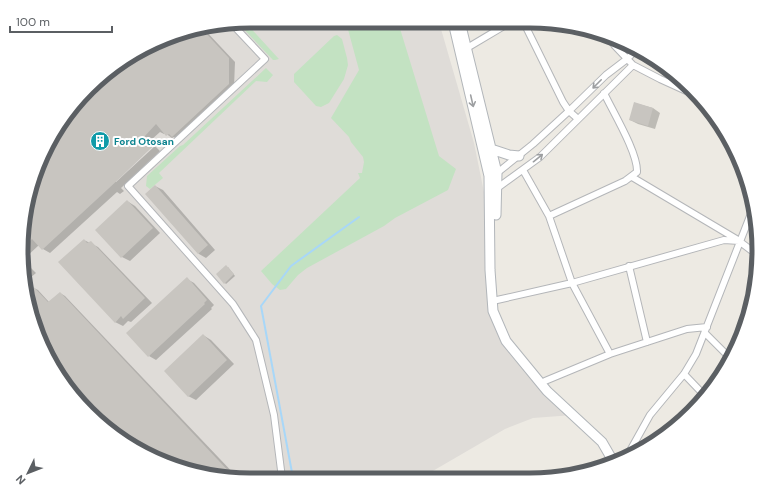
<svg xmlns="http://www.w3.org/2000/svg" width="780" height="501" font-family="'DM Sans',sans-serif">
<rect width="100%" height="100%" fill="#edeae3"/>
<!-- industrial -->
<path fill="#dfdcd8" d="M251,21l188,1 35,121 12,59 7,109 13,30 67,74 -40,3 -28,11 -86,50 -198,-1 -59,-16 -63,-39 -47,-58 -23,-55 -8,-74 12,-59 35,-66 55,-51 54,-27z"/>
<!-- green -->
<path fill="#c3e2c2" d="M245,22l33,36 1,1 -4,1h-2l-35,-37z
M346,22h52l41,134 17,13 -8,21 -53,28 -11,8 -77,42 -9,7 -12,14 -6,1 -8,-6 -11,-13 99,-93 -2,-5h4l2,-11 -1,-5 -12,-15 -2,-5 -18,-19 28,-48z
M337,35l5,4 5,19 1,7 -4,14 -15,24 -8,4 -5,-1 -22,-24v-8l40,-38z
M266,68l7,7 -6,7 -11,-1 -97,92 4,5 -13,11 -4,-3 1,-10 33,-30 3,-1z"/>
<!-- shadow -->
<path fill="#0003" d="M204,29l31,33 -1,25 -56,52 -4,-2 -2,1 -7,-5 -1,1 -4,-2 -10,9 4,4 -39,36 1,1 39,-36 5,5 -39,37 3,3 -4,3 -3,-2 -67,61 -7,-4 -4,-4 -15,14 -3,-23 12,-59 35,-66 55,-51 54,-27z
M635,103l18,5 7,5 -5,16 -17,-5 -8,-4z
M155,186l8,4 52,60 -9,8 -7,-4 -53,-60z
M127,201l8,5 25,27 -30,28 -8,-4z
M84,240l14,7 54,56 -21,19 -3,-1 -5,5 -8,-4z
M24,261l12,12 -6,5 -5,-3z
M228,267l7,9 -9,8 -1,-1z
M187,279l7,4 20,22 -3,3 1,1 -56,51 -7,-4z
M26,280l6,7 6,3 11,12 11,-9 5,3 173,182h-17l-59,-16 -63,-39 -47,-58 -23,-55z
M203,335l8,5 23,24 -38,36 -8,-4z"/>
<g fill="none" stroke-linecap="round" stroke-linejoin="round">
<!-- stream -->
<path stroke="#a8d7f8" stroke-width="2" d="M293,478l-32,-172 30,-40 68,-49"/>
</g>
<!-- building -->
<path fill="#c8c5c0" d="M202,29l27,29v26l-57,53 -3,-3 -3,2 -10,-12 -12,13 9,9 -32,31 -79,73 -10,-11 -9,9 -2,-12 12,-59 35,-66 55,-51 54,-27z
M634,102l19,6 -5,18 -19,-6z
M155,185l53,60 -10,9 -53,-60z
M127,200l26,28 -32,30 -26,-28z
M84,239l3,4 4,-2 54,57 -22,21 -2,-3 -6,7 -57,-61z
M226,265l8,9 -10,10 -8,-10z
M187,277l20,23 -3,3 1,1 -57,53 -22,-24z
M26,279l22,23 12,-10 175,186h-14l-59,-16 -63,-39 -47,-58 -23,-55z
M203,334l24,26 -39,37 -24,-26z"/>
<g fill="none" stroke-linecap="round" stroke-linejoin="round">
<!-- street casing -->
<g stroke="#b4b6b9" stroke-width="8">
<path id="street" d="M524,23l39,79 6,9 9,8
M232,24l33,35 -137,127 105,118 23,36 18,75 8,63
M609,38l6,8 18,19 27,14 33,15
M467,48l42,-25
M523,170l26,46 23,67 38,71
M497,173l36,-29 36,-33 37,-36 21,-16 10,-10
M632,177l106,63
M496,189l44,-32 93,-92
M549,216l76,-35 12,-9c1,-19 -24,-60 -33,-79
M629,266l18,76
M497,300l75,-17 152,-43 15,1 17,13
M705,333l23,23
M684,374l21,22
M545,381l65,-27 77,-25 20,-2
M626,458l24,-43 34,-41 12,-20 56,-143"/>
</g>
<!-- secondary casing -->
<g stroke="#b2b6ba" stroke-width="11">
<path id="secondary" d="M453,22l36,154 1,94 3,41 13,30 41,50 55,51 11,19
M460,22l37,151 -1,42
M491,149l18,6 10,1"/>
</g>
<!-- street -->
<use href="#street" stroke="#fff" stroke-width="6"/>
<!-- secondary -->
<use href="#secondary" stroke="#fff" stroke-width="9"/>
</g>
<!-- one-way arrows -->
<defs><path id="oneway-shaft" d="M-6 0H5M1.5-3L5.5 0L1.5 3" fill="none" stroke-width="1.6" stroke-linecap="round" stroke-linejoin="round"/></defs>
<g stroke="#9d9fa1">
<use href="#oneway-shaft" transform="translate(597 84) rotate(135)"/>
<use href="#oneway-shaft" transform="translate(472 101) rotate(77)"/>
<use href="#oneway-shaft" transform="translate(538 158) rotate(-39)"/>
</g>
<!-- icons -->
<defs>
<g id="building-disc" transform="scale(1)"><circle r="9.5" fill="#0f9aa8" stroke="#fff"/><path d="M-4-6H4V6H1V3H-1V6H-4ZM-2.5-4.3h1.7v1.8h-1.7ZM.8-4.3h1.7v1.8H.8ZM-2.5-1h1.7V.8h-1.7ZM.8-1h1.7V.8H.8Z" fill="#fff"/></g>
</defs>
<g fill-rule="evenodd">
<use href="#building-disc" x="100" y="141"/>
</g>
<g text-anchor="middle" stroke-width="4" stroke-linejoin="round" paint-order="stroke">
<!-- culture labels -->
<g font-size="10" font-weight="bold" fill="#0d838f" stroke="#fff" text-anchor="start">
<text x="114" y="145">Ford Otosan</text>
</g>
</g>
<!-- crop -->
<path d="M0 0H780V501H0ZM250 28H530A222 222 0 0 1 752 250V251A222 222 0 0 1 530 473H250A222 222 0 0 1 28 251V250A222 222 0 0 1 250 28Z" fill="#fff" fill-rule="evenodd"/>
<path fill="none" stroke="#5b5f63" stroke-width="5" d="M250 28H530A222 222 0 0 1 752 250V251A222 222 0 0 1 530 473H250A222 222 0 0 1 28 251V250A222 222 0 0 1 250 28Z"/>
<!-- north arrow -->
<g transform="translate(28 473) rotate(227)" stroke="#ffffff" stroke-width="3" paint-order="stroke">
<path d="M0-3L7 15L0 10L-7 15Z" fill="#5b5f63"/>
<text y="-6" font-size="11" font-weight="bold" text-anchor="middle" fill="#5b5f63">N</text>
</g>
<!-- scale -->
<path d="M10 26v6h102v-6" fill="none" stroke="#5b5f63" stroke-width="2"/>
<text x="16" y="26" font-size="12" fill="#5b5f63" stroke="#ffffff" stroke-width="3" paint-order="stroke">100 m</text>
</svg>
